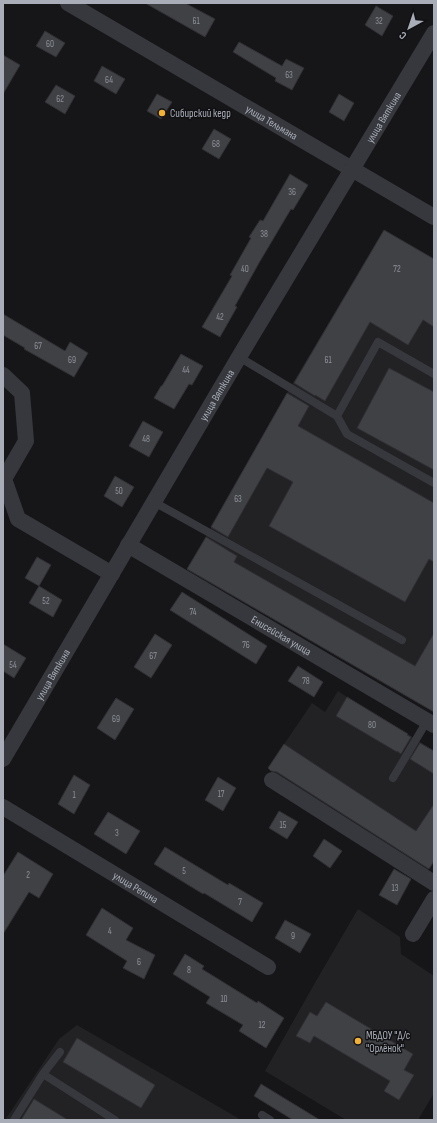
<svg xmlns="http://www.w3.org/2000/svg" width="437" height="1123" font-family="'Sofia Sans Condensed',sans-serif">
<rect width="100%" height="100%" fill="#161618"/>
<!-- built -->
<path fill="#222225" d="M354,280l80,47v384l-247,-141 100,-177z
M338,691l9,6 61,37 26,17v110l-7,11 -159,-104 44,-65 13,9z
M358,909l42,28 1,17 33,22v117l-16,27h-72l-81,-49 51,-90z
M77,1025l161,93 1,2h-234l54,-81z"/>
<!-- building -->
<path fill="#404145" stroke="#303034" d="M145,3h40l30,16 -10,18z
M376,6l17,10 -11,20 -17,-11z
M45,31l20,12 -9,14 -20,-11z
M239,42l43,24 4,-7 18,9 -12,22 -17,-9 1,-3 -43,-26z
M3,55l17,10 -17,29z
M102,66l23,13 -9,15 -22,-13z
M56,85l19,11 -10,18 -20,-12z
M157,94l15,8 -11,17 -14,-8z
M339,94l15,9 -10,18 -15,-9z
M214,129l17,10 -12,20 -17,-10z
M290,174l18,11 -15,25 -2,-1 -32,54 -24,43 2,1 -17,30 -18,-10 30,-51 -2,-1 21,-37 -2,-1 11,-17 3,1z
M384,230l50,29v68l-11,-7 -15,25 -38,-23 -45,79 -10,-6v1l-21,-13z
M3,314l62,37 5,-9 18,11 -14,24 -50,-28 1,-1 -22,-13z
M181,354l22,12 -11,19 -3,-1 -15,25 -20,-11 7,-12h1z
M389,368l45,24v78l-77,-42z
M287,393l22,13 -11,20 136,77v59l-5,-3 -24,43 -136,-76 24,-44 -26,-14 -39,69 -17,-10z
M143,421l20,11 -14,25 -20,-11z
M115,476l19,11 -12,20 -18,-11z
M206,537l31,19 -3,6 181,104 19,-33v79l-247,-143z
M37,557l14,8 -12,21 -14,-8z
M39,586l23,14 -9,17 -24,-14z
M182,592l85,54 -11,18 -86,-54z
M155,634l17,11 -21,33 -17,-11z
M3,644l23,14 -12,20 -11,-7z
M298,666l25,16 -9,15 -26,-16z
M347,697l61,37 -1,1 4,2 -10,17 -4,-3v1l-61,-36z
M116,698l18,11 -19,31 -18,-12z
M420,743l14,8v23l-24,-15z
M284,744l132,87 18,-27v57l-5,8 -152,-97 -6,-1 -3,-3z
M74,775l16,10 -16,29 -16,-10z
M218,777l18,11 -13,23 -18,-11z
M279,811l19,11 -11,17 -18,-11z
M108,812l32,19 -14,23 -32,-20z
M324,839l18,12 -12,17 -17,-12z
M165,847l63,38 1,-2 34,20 -11,19 -48,-29 -1,1 -49,-30z
M18,852l35,22 -14,24 -10,-6 -26,42v-58z
M394,869l17,10 -14,26 -18,-10z
M102,908l31,20 -7,12 29,15 -11,24 -21,-11 4,-7 -41,-26z
M285,920l26,14 -11,19 -25,-15z
M185,954l19,12 -2,3 55,34 1,-2 26,17 -18,30 -27,-17 4,-6 -37,-22 4,-6 -37,-23z
M326,1002l87,52 -9,16 10,5 -15,25 -15,-9 6,-10 -76,-45 -4,7 -14,-7 14,-24 7,4z
M77,1038l78,47 -14,23 -78,-46z
M261,1084l59,36h-27l-39,-24z
M34,1099l34,21h-47z"/>
<g fill="none" stroke-linecap="round" stroke-linejoin="round">
<!-- lane -->
<path stroke="#37383d" stroke-width="8" d="M239,357l98,59 10,18 87,49
M337,416l41,-74 56,32
M154,502l248,138
M393,778l34,-57
M43,1074l72,46
M262,1115l8,5
M14,1120l29,-46 17,-22"/>
<!-- street -->
<g stroke="#37383d" stroke-width="16">
<path id="s1" d="M68,3l366,214"/>
<path d="M3,375l19,18 4,48 -22,38 14,40 94,55"/>
<path id="s2" d="M128,545l306,180"/>
<path id="s3" d="M3,759l236,-402 195,-324"/>
<path d="M272,780l162,103"/>
<path id="s4" d="M3,807l265,160"/>
<path d="M413,934l21,-35"/>
</g>
</g>
<!-- markers -->
<g fill="#f2b134" stroke="#111113" stroke-width="1.5">
<circle cx="162" cy="113" r="4"/>
<circle cx="358" cy="1041" r="4"/>
</g>
<g text-anchor="middle" stroke-width="3" stroke-linejoin="round" paint-order="stroke">
<!-- number labels -->
<g font-size="9" fill="#8e929b">
<text x="196" y="24">61</text>
<text x="379" y="24">32</text>
<text x="50" y="47">60</text>
<text x="289" y="78">63</text>
<text x="109" y="83">64</text>
<text x="60" y="102">62</text>
<text x="216" y="147">68</text>
<text x="292" y="195">36</text>
<text x="264" y="237">38</text>
<text x="245" y="272">40</text>
<text x="397" y="272">72</text>
<text x="220" y="320">42</text>
<text x="38" y="349">67</text>
<text x="72" y="363">69</text>
<text x="328" y="363">61</text>
<text x="186" y="373">44</text>
<text x="146" y="442">48</text>
<text x="119" y="494">50</text>
<text x="238" y="502">63</text>
<text x="46" y="604">52</text>
<text x="193" y="615">74</text>
<text x="246" y="648">76</text>
<text x="153" y="659">67</text>
<text x="13" y="668">54</text>
<text x="306" y="684">78</text>
<text x="116" y="722">69</text>
<text x="372" y="728">80</text>
<text x="221" y="797">17</text>
<text x="74" y="798">1</text>
<text x="283" y="828">15</text>
<text x="117" y="836">3</text>
<text x="184" y="874">5</text>
<text x="28" y="878">2</text>
<text x="395" y="891">13</text>
<text x="240" y="905">7</text>
<text x="110" y="934">4</text>
<text x="293" y="939">9</text>
<text x="139" y="965">6</text>
<text x="189" y="973">8</text>
<text x="224" y="1002">10</text>
<text x="262" y="1028">12</text>
</g>
<!-- poi labels -->
<g font-size="11" fill="#a8adb8" stroke="#111113" text-anchor="start">
<text x="170" y="117">Сибирский кедр</text>
<text x="366" y="1039">МБДОУ "Д/с<tspan x="366" dy="13">"Орлёнок"</tspan></text>
</g>
<!-- street labels -->
<g font-size="11" fill="#a8adb8" stroke="#111113">
<text dy="4" stroke="none"><textPath href="#s3" startOffset="746">улица Вяткина</textPath></text>
<text dy="4" stroke="none"><textPath href="#s1" startOffset="236">улица Тельмана</textPath></text>
<text dy="4" stroke="none"><textPath href="#s3" startOffset="422">улица Вяткина</textPath></text>
<text dy="4" stroke="none"><textPath href="#s2" startOffset="178">Енисейская улица</textPath></text>
<text dy="4" stroke="none"><textPath href="#s3" startOffset="98">улица Вяткина</textPath></text>
<text dy="4" stroke="none"><textPath href="#s4" startOffset="155">улица Репина</textPath></text>
</g>
</g>
<!-- border -->
<rect width="437" height="1123" fill="none" stroke="#a8adb8" stroke-width="8"/>
<!-- north arrow -->
<g transform="translate(409 28) rotate(220)" stroke="#111113" stroke-width="3" paint-order="stroke">
<path d="M0-3L7 15L0 10L-7 15Z" fill="#a8adb8"/>
<text y="-6" font-size="11" font-weight="bold" text-anchor="middle" fill="#a8adb8">С</text>
</g>
</svg>
